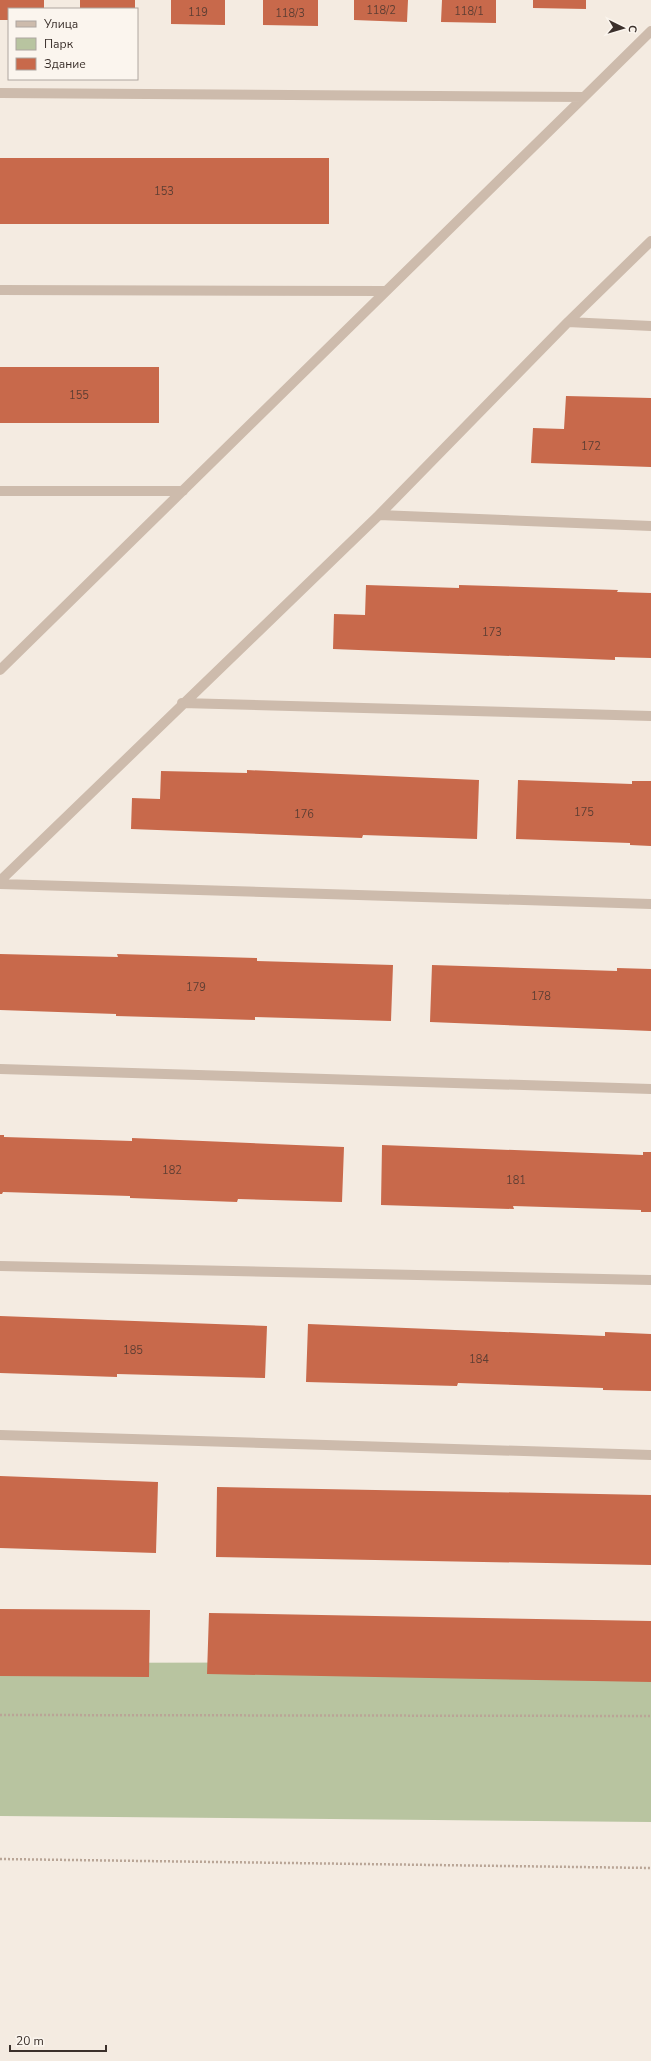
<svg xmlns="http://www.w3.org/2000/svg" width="651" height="2061" font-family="'Nunito Sans',sans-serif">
<rect width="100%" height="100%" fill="#f4ebe1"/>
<!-- green -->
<path fill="#b8c4a0" d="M651,1662v160l-651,-6v-153z"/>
<!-- building -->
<path fill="#c8694b" d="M0,0h44v9h-35v11h-9z
M80,0h55v9h-55z
M171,0h54v25l-54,-1z
M263,0h55v26l-55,-1z
M354,0h54l-1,22 -53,-2z
M442,0h54v23l-55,-1z
M533,0h53v9l-53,-1z
M0,158h329v66h-329z
M0,367h159v56h-159z
M566,396l85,2v69l-120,-4 2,-35 31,1z
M366,585l93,3v-3l159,5 -1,2 34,1v65l-36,-1v3l-282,-11 1,-35 31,1z
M247,770l232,10 -2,59 -114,-4 -1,3 -231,-9 1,-31 28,1 1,-28 86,2z
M518,780l114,4v-3h19v65l-21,-1v-2l-114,-4z
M0,954l118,3 -1,-3 140,4v3l136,4 -2,56 -136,-4v3l-139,-4v-2l-116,-4z
M432,965l185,6v-3l34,1v62l-221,-9z
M0,1135h4v2l128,4v-3l212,9 -2,55 -104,-3 -1,3 -107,-4v-2l-127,-4 -1,2h-2z
M382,1145l261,10v-3h8v60h-10v-2l-128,-4 1,3 -133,-4z
M0,1316l267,10 -2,52 -148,-4v3l-117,-4z
M308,1324l297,12v-4l46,2v57l-48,-1v-2l-145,-5 -1,3 -151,-4z
M0,1476l158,6 -2,71 -156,-5z
M217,1487l434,8v70l-435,-8z
M0,1609l150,1 -1,67 -149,-1z
M209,1613l442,8v61l-444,-8z"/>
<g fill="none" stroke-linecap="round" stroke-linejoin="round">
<!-- path -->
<path stroke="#b9a596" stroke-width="2.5" stroke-dasharray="2 2" stroke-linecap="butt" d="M0,1715l651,1
M0,1859l651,9"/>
<!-- minor -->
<path stroke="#cdbbac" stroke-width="10" d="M0,93l584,4 67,-66
M0,290l386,1
M568,322l83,4
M0,491h183
M379,515l272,11
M0,670l584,-573
M182,703l469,13
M0,881l379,-366 189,-193 83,-81
M0,884l651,20
M0,1069l651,20
M0,1266l651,14
M0,1435l651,20"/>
</g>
<g text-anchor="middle" stroke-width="3.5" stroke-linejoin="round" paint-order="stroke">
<!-- number labels -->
<g font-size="11" fill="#5e3e33">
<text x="381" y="14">118/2</text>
<text x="469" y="15">118/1</text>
<text x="198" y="16">119</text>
<text x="290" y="17">118/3</text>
<text x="164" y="195">153</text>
<text x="79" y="399">155</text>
<text x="591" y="450">172</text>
<text x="492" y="636">173</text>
<text x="584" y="816">175</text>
<text x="304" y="818">176</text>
<text x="196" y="991">179</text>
<text x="541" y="1000">178</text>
<text x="172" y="1174">182</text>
<text x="516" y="1184">181</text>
<text x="133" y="1354">185</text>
<text x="479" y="1363">184</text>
</g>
</g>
<!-- legend -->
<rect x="8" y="8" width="130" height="72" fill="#fbf5ee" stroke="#aea6a0"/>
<rect x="16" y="21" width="20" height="6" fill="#cdbbac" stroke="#aea6a0"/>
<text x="44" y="28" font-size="12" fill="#3b302b">Улица</text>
<rect x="16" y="38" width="20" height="12" fill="#b8c4a0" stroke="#aea6a0"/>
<text x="44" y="48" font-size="12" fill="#3b302b">Парк</text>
<rect x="16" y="58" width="20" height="12" fill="#c8694b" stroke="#aea6a0"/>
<text x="44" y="68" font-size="12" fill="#3b302b">Здание</text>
<!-- north arrow -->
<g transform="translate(623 28) rotate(95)" stroke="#fbf5ee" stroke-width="3" paint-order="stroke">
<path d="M0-3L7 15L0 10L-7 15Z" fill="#3b302b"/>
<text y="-6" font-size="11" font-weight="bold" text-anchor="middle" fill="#3b302b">С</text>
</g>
<!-- scale -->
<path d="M10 2045v6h96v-6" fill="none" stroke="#3b302b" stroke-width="2"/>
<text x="16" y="2045" font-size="12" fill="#3b302b" stroke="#fbf5ee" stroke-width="3" paint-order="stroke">20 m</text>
</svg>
